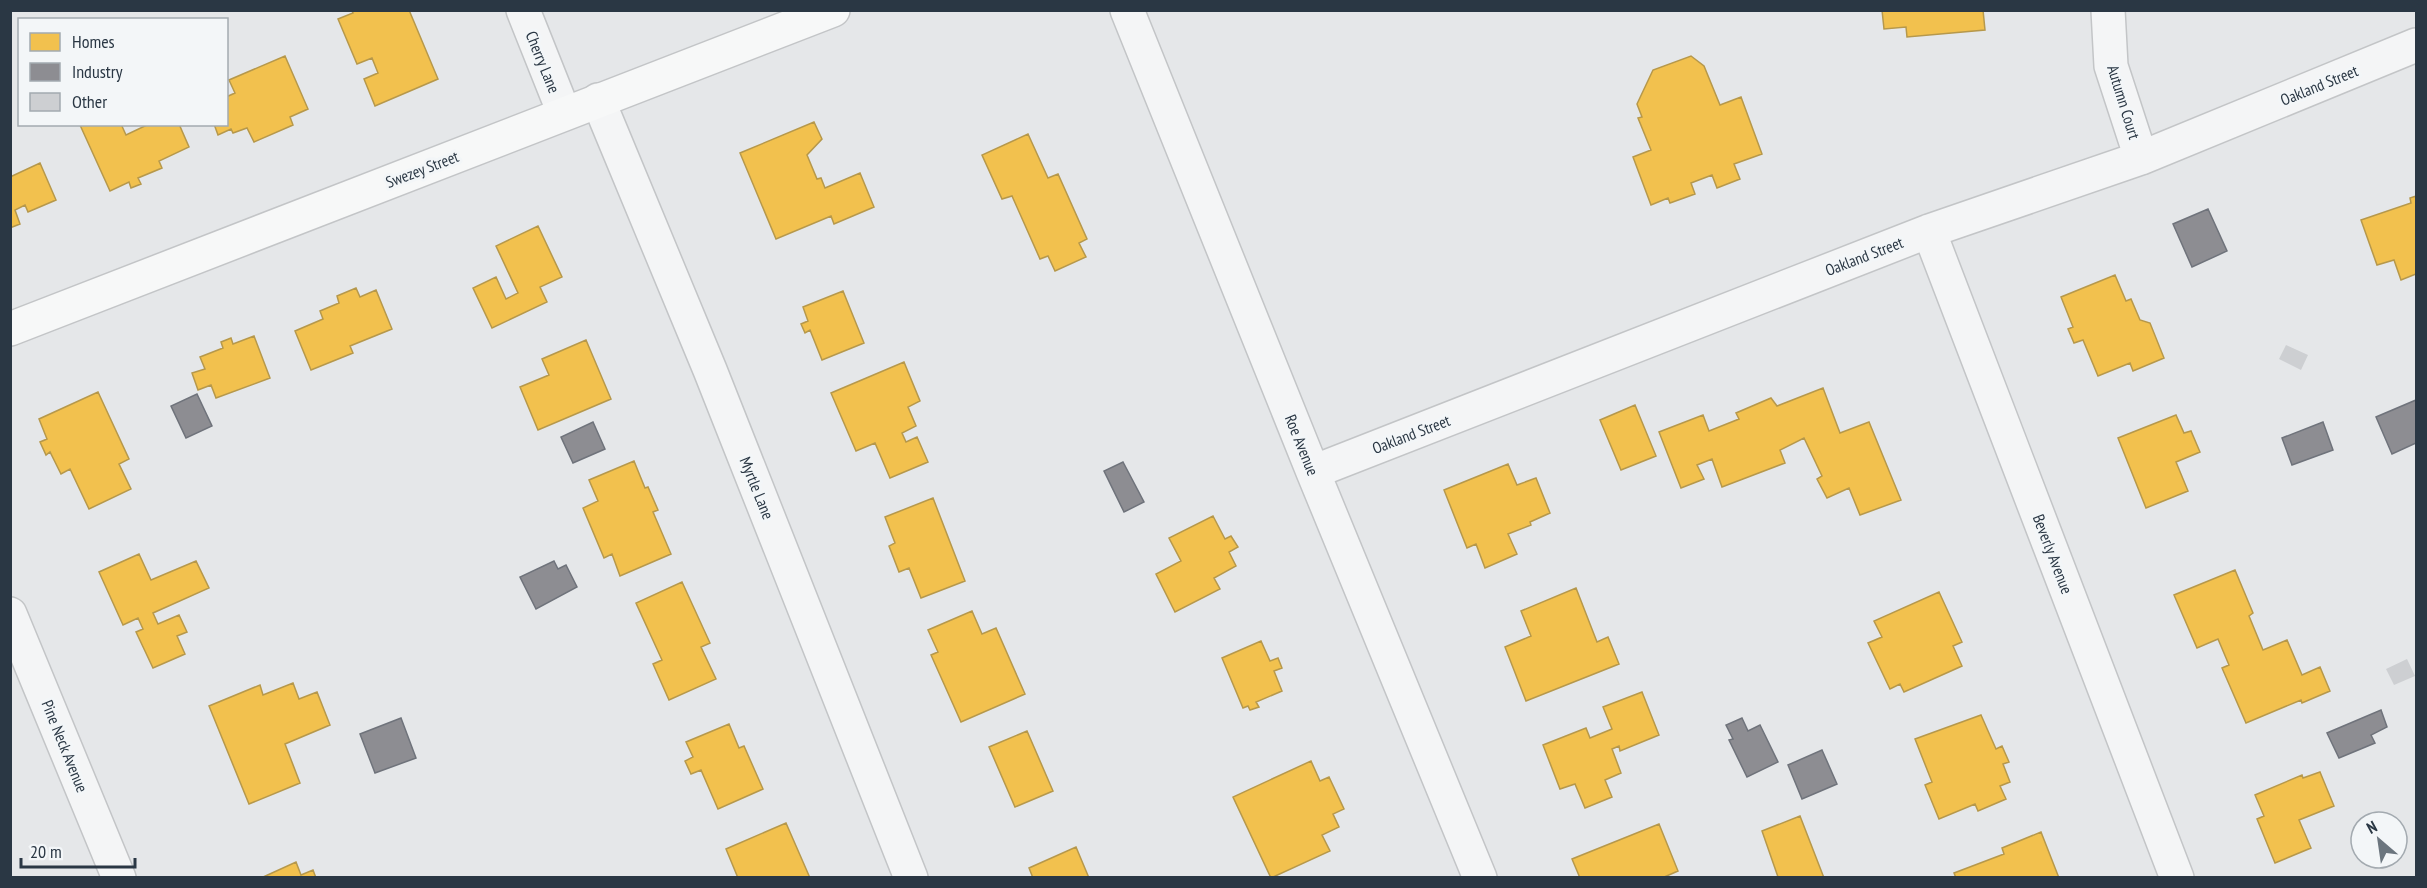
<svg xmlns="http://www.w3.org/2000/svg" width="2427" height="888" font-family="'PT Sans Narrow',sans-serif">
<rect width="100%" height="100%" fill="#e5e7e9"/>
<!-- homes -->
<path fill="#f2c14e" stroke="#b6984b" stroke-width="1.5" d="M351,10h58l29,69 -63,27 -11,-27 14,-6 -6,-15 -15,6 -19,-45 15,-6z
M1882,10h101l2,20 -78,7 -1,-10 -22,2z
M285,56l23,53 -18,8 3,8 -39,17 -7,-14 -14,5 -2,-4 -13,6 -4,-11h12v-27l9,-4 -6,-13z
M1691,56l13,10 16,39 21,-8 21,57 -28,10 6,15 -23,9 -5,-13 -21,8 4,11 -25,9 -2,-5 -17,7 -18,-48 18,-7 -13,-32 4,-1 -5,-13 16,-34z
M814,122l8,17 -15,16 10,24 4,-1 4,10 35,-15 14,34 -40,17 -3,-8 -55,23 -36,-86z
M121,124l5,11 23,-11h30l10,23 -30,14 3,7 -24,10 3,6 -10,4 -2,-6 -19,9 -30,-66z
M1028,134l20,44 10,-4 29,65 -8,4 7,14 -31,14 -7,-15 -8,3 -28,-63 -10,3 -20,-44z
M40,163l16,37 -28,12 -3,-7 -10,5 5,14 -10,4v-51z
M2416,196v78l-15,6 -7,-20 -17,5 -16,-45 50,-17 -1,-5z
M538,226l24,51 -22,10 7,15 -55,26 -19,-40 23,-11 10,22 12,-6 -22,-47z
M2115,275l11,26 5,-2 9,21 10,3 14,35 -31,13 -3,-8 -32,13 -15,-36 -9,3 -6,-14 5,-2 -12,-30z
M356,288l4,9 16,-7 16,39 -42,17 3,7 -42,17 -16,-39 28,-12 -3,-8 19,-8 -2,-7z
M843,291l21,52 -42,17 -12,-30 -5,3 -4,-9 7,-3 -5,-14z
M254,336l16,42 -54,20 -5,-13 -13,5 -6,-17 13,-4 -5,-12 23,-9 -2,-6 10,-4 2,6z
M586,340l25,59 -73,31 -18,-43 29,-12 -7,-16z
M904,362l16,39 -12,6 8,19 -14,7 4,9 11,-5 11,25 -38,16 -15,-35 -19,8 -25,-58z
M1823,388l17,45 29,-11 32,78 -41,15 -11,-27 -22,10 -10,-19 5,-3 -18,-38 -24,12 5,13 -63,24 -10,-28 -15,6 7,14 -23,9 -22,-56 44,-17 6,16 30,-12 -3,-6 35,-15 6,8z
M98,392l31,67 -10,5 12,25 -42,20 -19,-40 -9,5 -11,-22 -4,3 -6,-13 7,-3 -8,-20z
M1635,405l21,51 -35,14 -21,-50z
M2176,415l8,18 7,-2 9,21 -24,10 12,29 -42,17 -28,-70z
M634,461l11,27 3,-1 10,23 -5,2 18,42 -51,22 -8,-22 -8,4 -21,-50 15,-7 -9,-21z
M1508,464l9,21 19,-7 14,35 -20,9 1,3 -23,9 9,20 -32,14 -9,-24 -9,4 -23,-58z
M933,498l32,83 -44,17 -12,-30 -10,4 -10,-26 6,-3 -10,-26z
M1213,516l12,23 6,-3 7,11 -9,5 7,14 -22,12 6,11 -45,23 -19,-38 25,-13 -12,-23z
M139,554l12,26 45,-19 13,27 -56,25 5,11 21,-9 8,17 -10,4 8,18 -32,14 -17,-36 7,-3 -5,-11 -15,7 -24,-53z
M2235,570l18,43 -4,3 14,34 24,-10 15,35 18,-8 10,24 -28,12 -1,-3 -55,23 -24,-55 7,-3 -11,-26 -21,9 -23,-53z
M682,582l28,61 -9,4 15,32 -47,21 -16,-36 9,-4 -26,-57z
M1576,588l21,54 11,-5 11,27 -93,37 -21,-54 26,-11 -10,-25z
M1939,592l23,50 -9,4 9,20 -58,26 -4,-8 -10,5 -22,-46 14,-6 -8,-16z
M972,611l10,23 14,-6 29,66 -64,28 -30,-67 7,-3 -10,-22z
M1261,641l9,20 8,-3 4,10 -8,3 8,20 -26,11 3,5 -9,3 -2,-4 -5,2 -21,-50z
M293,683l6,16 18,-7 13,33 -45,19 15,39 -51,21 -40,-98 51,-21 3,10z
M1642,692l17,43 -39,16 -1,-5 -7,3 9,24 -16,7 7,17 -27,11 -10,-24 -15,5 -17,-44 43,-17 4,10 22,-9 -9,-22z
M1981,715l15,34 6,-3 7,16 -6,2 7,18 -10,4 6,13 -28,12 -3,-7 -36,15 -14,-34 7,-3 -17,-43z
M729,724l10,24 5,-2 19,43 -45,20 -17,-39 -10,4 -6,-13 8,-4 -7,-15z
M1027,731l26,60 -38,16 -26,-60z
M1311,761l9,20 9,-4 15,32 -11,5 6,13 -17,8 8,16 -59,27 -38,-81z
M2320,772l14,34 -35,14 12,28 -36,15 -18,-44 7,-3 -9,-21 47,-20 1,3z
M1800,816l24,62 -46,-1 -16,-46z
M786,823l24,55h-72l-12,-29z
M1659,824l19,47 -16,7h-82l-8,-19z
M2041,832l18,46h-103l-2,-5 50,-19 -2,-6z
M1076,847l13,31h-56l-4,-10z
M296,862l5,13 12,-5 3,8h-55z"/>
<!-- industry -->
<path fill="#8d8d92" stroke="#6f737b" stroke-width="1.5" d="M2208,209l19,42 -35,16 -19,-43z
M197,394l15,32 -26,12 -15,-32z
M2416,400v43l-24,11 -16,-37z
M593,422l12,27 -32,14 -12,-26z
M2323,422l10,28 -41,15 -10,-27z
M1123,462l21,40 -20,10 -20,-41z
M554,561l4,8 8,-4 11,22 -41,22 -16,-32z
M2381,710l6,17 -16,8 4,8 -36,15 -12,-25z
M401,718l15,40 -41,15 -15,-39z
M1742,718l6,13 12,-6 18,37 -31,15 -18,-37 4,-1 -7,-14z
M1822,750l15,34 -35,15 -14,-34z"/>
<!-- building -->
<path fill="#cdcfd2" d="M2286,345l22,10 -7,15 -22,-11z
M2407,659l8,17 -21,9 -8,-16z"/>
<g fill="none" stroke-linecap="round" stroke-linejoin="round">
<!-- street casing -->
<g stroke="#c3c5c7" stroke-width="36">
<path id="street" d="M523,10l41,103
M1127,10l186,462 167,406
M2108,10l3,56 30,92
M598,100l112,270 201,508
M1929,231l248,647
M1313,472l616,-241 212,-73 275,-113
M10,614l109,264"/>
</g>
<!-- secondary casing -->
<g stroke="#c3c5c7" stroke-width="36">
<path id="secondary" d="M10,329l823,-319"/>
</g>
<!-- street -->
<use href="#street" stroke="#f4f5f6" stroke-width="33"/>
<!-- secondary -->
<use href="#secondary" stroke="#f7f8f8" stroke-width="33"/>
</g>
<g text-anchor="middle" stroke-width="6" stroke-linejoin="round" paint-order="stroke">
<!-- street labels -->
<g font-size="16" fill="#2a3744" stroke="#f3f6f8">
<text transform="translate(543 62) rotate(68)" y="6">Cherry Lane</text>
<text transform="translate(2319 85) rotate(-22)" y="6">Oakland Street</text>
<text transform="translate(2124 102) rotate(73)" y="6">Autumn Court</text>
<text transform="translate(422 169) rotate(-21)" y="6">Swezey Street</text>
<text transform="translate(1864 256) rotate(-21)" y="6">Oakland Street</text>
<text transform="translate(1411 434) rotate(-21)" y="6">Oakland Street</text>
<text transform="translate(1302 445) rotate(68)" y="6">Roe Avenue</text>
<text transform="translate(757 488) rotate(68)" y="6">Myrtle Lane</text>
<text transform="translate(2053 554) rotate(69)" y="6">Beverly Avenue</text>
<text transform="translate(65 746) rotate(68)" y="6">Pine Neck Avenue</text>
</g>
</g>
<!-- border -->
<rect width="2427" height="888" fill="none" stroke="#2a3744" stroke-width="24"/>
<!-- legend -->
<rect x="18" y="18" width="210" height="108" fill="#f3f6f8" stroke="#a3aab0" stroke-width="1.5"/>
<rect x="30" y="33" width="30" height="18" fill="#f2c14e" stroke="#a3aab0" stroke-width="1.5"/>
<text x="72" y="48" font-size="18" fill="#2a3744">Homes</text>
<rect x="30" y="63" width="30" height="18" fill="#8d8d92" stroke="#a3aab0" stroke-width="1.5"/>
<text x="72" y="78" font-size="18" fill="#2a3744">Industry</text>
<rect x="30" y="93" width="30" height="18" fill="#cdcfd2" stroke="#a3aab0" stroke-width="1.5"/>
<text x="72" y="108" font-size="18" fill="#2a3744">Other</text>
<!-- north arrow -->
<g transform="translate(2379 840) rotate(331)"><circle r="28" fill="#f3f6f8" stroke="#a3aab0" stroke-width="1.5"/>
<path d="M0-4.5L10 22L0 15L-10 22Z" fill="#6b757e"/>
<text y="-9" font-size="16" font-weight="bold" text-anchor="middle" fill="#2a3744">N</text>
</g>
<!-- scale -->
<path d="M21 858v9h114v-9" fill="none" stroke="#2a3744" stroke-width="3"/>
<text x="30" y="858" font-size="18" fill="#2a3744" stroke="#f3f6f8" stroke-width="4.5" paint-order="stroke">20 m</text>
</svg>
